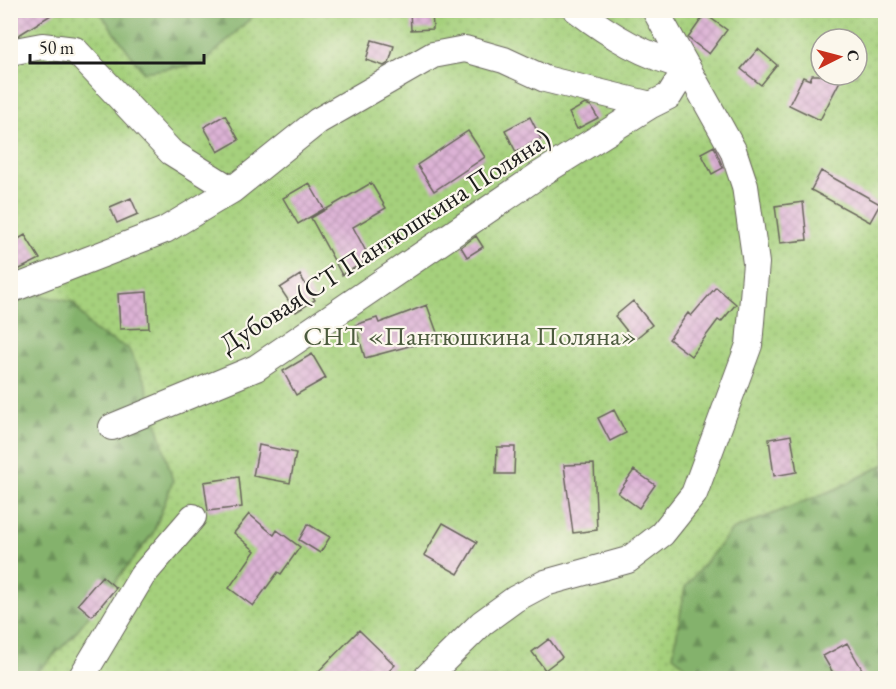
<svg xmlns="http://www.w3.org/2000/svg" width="896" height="689" font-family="'EB Garamond',serif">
<defs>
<pattern id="forest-firs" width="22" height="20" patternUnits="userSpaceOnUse" patternTransform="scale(1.5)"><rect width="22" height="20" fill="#84b26c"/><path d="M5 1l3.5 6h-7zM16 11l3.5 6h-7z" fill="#6b9058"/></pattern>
<pattern id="garden-dots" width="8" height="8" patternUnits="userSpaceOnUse" patternTransform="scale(1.5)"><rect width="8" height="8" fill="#a5d07c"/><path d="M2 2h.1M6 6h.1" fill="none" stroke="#8db26b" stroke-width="1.8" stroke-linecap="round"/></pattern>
<pattern id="building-cross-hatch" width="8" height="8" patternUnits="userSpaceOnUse" patternTransform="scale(1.5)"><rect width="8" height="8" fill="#ddb3d6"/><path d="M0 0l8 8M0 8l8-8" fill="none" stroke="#bd99b7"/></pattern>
</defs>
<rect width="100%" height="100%" fill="#fbf7ec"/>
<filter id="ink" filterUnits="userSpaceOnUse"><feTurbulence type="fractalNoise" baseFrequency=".0167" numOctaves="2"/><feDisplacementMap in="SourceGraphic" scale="12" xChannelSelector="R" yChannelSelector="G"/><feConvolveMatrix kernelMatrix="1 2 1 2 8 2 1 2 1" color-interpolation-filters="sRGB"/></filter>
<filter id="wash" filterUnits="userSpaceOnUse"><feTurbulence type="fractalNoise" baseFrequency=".008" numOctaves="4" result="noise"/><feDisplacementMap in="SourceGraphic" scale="24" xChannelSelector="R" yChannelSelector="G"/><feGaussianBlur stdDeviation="1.35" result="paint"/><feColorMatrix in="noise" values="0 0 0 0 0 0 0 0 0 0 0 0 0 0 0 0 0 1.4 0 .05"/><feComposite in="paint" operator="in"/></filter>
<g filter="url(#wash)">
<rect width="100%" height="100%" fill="#f3e9d1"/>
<!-- forest -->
<path fill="url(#forest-firs)" stroke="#506744" stroke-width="1.5" d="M99,11h159l-55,53 -60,8z
M32,294l41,8 21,29 34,17 17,33 28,100 -20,52 -80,103 -41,42h-21v-373z
M885,464v214h-185l-27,-22 12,-69 47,-57 106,-42z"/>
<!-- garden -->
<path fill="url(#garden-dots)" stroke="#60764c" stroke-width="1.5" fill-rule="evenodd" d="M11,11h88l44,61 60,-8 55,-53h627v453l-47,24 -106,42 -47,57 -12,69 27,22h-668l41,-42 80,-102 20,-53 -28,-100 -17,-33 -34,-17 -21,-29 -41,-8 -21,11zM821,39h36v36h-36z"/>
<g id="blocks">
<!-- building -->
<path fill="url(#building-cross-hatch)" d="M10,10h49l-40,25 -9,2z
M410,10h22l1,19 -22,1z
M705,14l22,16 -18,24 -21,-16z
M372,40l22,6 -5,17 -5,3 -18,-6z
M758,49l19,16 -16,20 -20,-16z
M812,75h31l-23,45 -31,-15 14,-28 7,3z
M585,104l6,2 7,12 -21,11 -8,-16z
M225,115l14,25 -21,12 -14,-25z
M530,117l11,22 -25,13 -11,-22z
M468,131l17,26 -51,34 -17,-26z
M714,146l9,22 -11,6 -11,-21z
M821,171l59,33 -10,18 -59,-32z
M309,183l15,26 -26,15 -15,-26z
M371,183l15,25 -33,19 17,32 -28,16 -31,-57z
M131,198l7,16 -21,9 -7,-16z
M803,202l4,38 -27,3 -5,-37z
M25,235l15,24 -30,15v-30z
M476,236l7,11 -16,10 -6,-10z
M300,275l15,25 -19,12 -16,-24z
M716,287l20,17 -15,18 -3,-2 -27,36 -22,-17 19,-26 3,3z
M147,292l2,36 -29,1 -2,-35z
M633,301l19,24 -18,15 -19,-24z
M427,305l12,33 -74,20 -10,-33 22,-7 2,5z
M312,354l14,24 -30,17 -13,-24z
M614,410l12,23 -16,8 -12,-23z
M791,435l6,37 -23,4 -5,-37z
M259,445l37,8 -6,30 -37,-7z
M497,447h18l-1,27h-18z
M594,464l3,66 -24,3 -9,-68z
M634,470l21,15 -16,23 -21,-15z
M239,477l3,30 -34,4 -4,-29z
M249,514l25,21 3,-5 23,17 -19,27 -3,-2 -25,34 -24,-18 26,-37 -21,-18z
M443,523l34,19 -19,32 -34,-19z
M308,524l22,13 -10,16 -21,-13z
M102,576l14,12 -24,28 -14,-12z
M359,630l36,35 -13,13h-70z
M549,639l13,18 -17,13 -13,-18z
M847,643l20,35h-31l-13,-22z"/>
</g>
</g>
<g filter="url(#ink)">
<use href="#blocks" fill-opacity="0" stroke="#67645b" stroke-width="1.5"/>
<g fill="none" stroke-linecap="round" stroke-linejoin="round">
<!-- minor casing -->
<g stroke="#67645b" stroke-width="28">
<path id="minor" d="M577,10c35,27 68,46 110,57
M10,52l32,-6 33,4 96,102 61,38
M10,290l155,-60 67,-40 86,-69 115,-66 32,-6 39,11 41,19 106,26 18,-9 18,-29
M112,427l144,-59 283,-193 112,-70
M81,678l61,-102 51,-59
M426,678l56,-55 33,-24 30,-16 83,-23 34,-26 32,-40 55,-149 7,-82 -11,-77 -12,-36 -78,-140"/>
</g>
<!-- minor -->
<use href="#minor" stroke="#fff" stroke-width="26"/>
</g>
</g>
<g text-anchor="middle" stroke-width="4.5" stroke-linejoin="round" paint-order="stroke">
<!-- street labels -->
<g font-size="27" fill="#1c1c1c" stroke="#fbf7ec">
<text transform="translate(385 241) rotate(-33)" y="9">Дубовая(СТ Пантюшкина Поляна)</text>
</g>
<!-- park labels -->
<g font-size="27" fill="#4c5b3e" stroke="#fbf7ec">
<text x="470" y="345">СНТ «Пантюшкина Поляна»</text>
</g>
</g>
<!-- margin -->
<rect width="896" height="689" fill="none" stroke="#fbf7ec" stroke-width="36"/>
<!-- north arrow -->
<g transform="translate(839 57) rotate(84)"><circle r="28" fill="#fbf7ec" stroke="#a29f99" stroke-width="1.5"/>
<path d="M0-4.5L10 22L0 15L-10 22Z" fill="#c8321e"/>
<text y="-9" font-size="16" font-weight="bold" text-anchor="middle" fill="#1c1c1c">С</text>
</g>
<!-- scale -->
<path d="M30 54v9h174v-9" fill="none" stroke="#1c1c1c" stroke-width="3"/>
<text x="39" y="54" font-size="18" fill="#1c1c1c" stroke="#fbf7ec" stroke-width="4.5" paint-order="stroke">50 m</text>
</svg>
